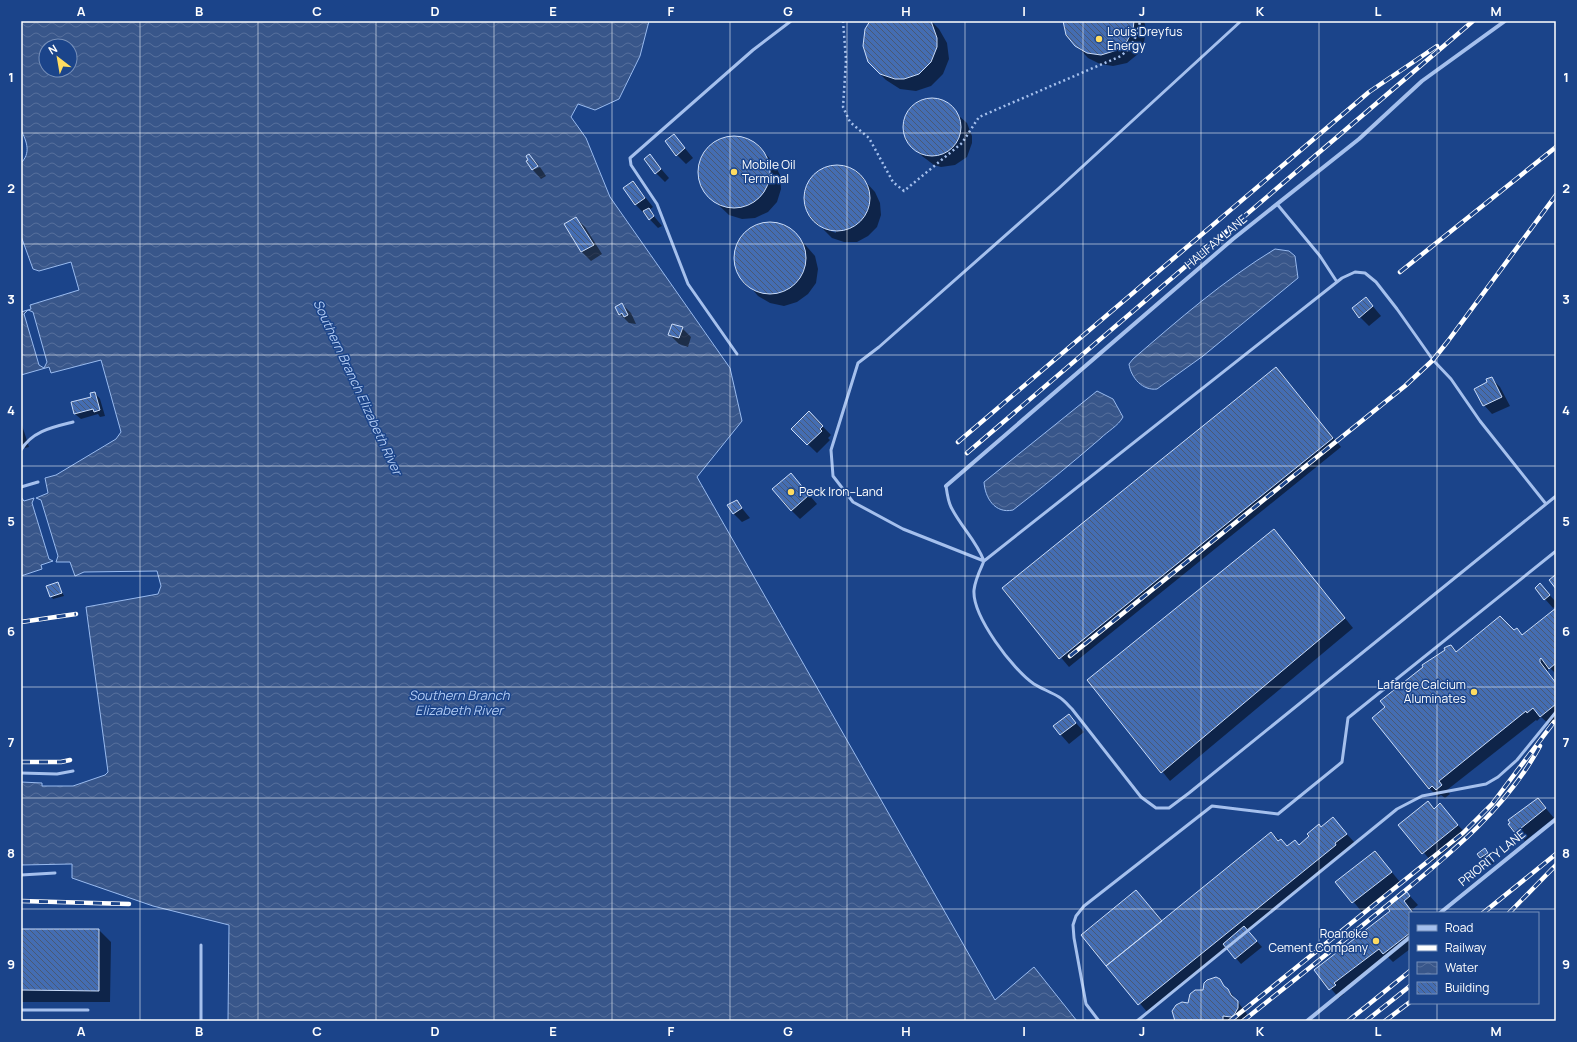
<svg xmlns="http://www.w3.org/2000/svg" width="1577" height="1042" font-family="Manrope,sans-serif">
<defs>
<pattern id="water-waves" width="16" height="10" patternUnits="userSpaceOnUse"><rect width="16" height="10" fill="#38568a"/><path d="M0 5q4-4 8 0t8 0" fill="none" stroke="#566f9c"/></pattern>
<pattern id="building-back-hatch" width="6" height="6" patternUnits="userSpaceOnUse"><rect width="6" height="6" fill="#446db2"/><path d="M-1 5l2 2M0 0l6 6M5-1l2 2" fill="none" stroke="#495975"/></pattern>
</defs>
<rect width="100%" height="100%" fill="#1b448a"/>
<!-- water -->
<path fill="url(#water-waves)" stroke="#98baef" fill-rule="evenodd" d="M21,21h628l-9,35 -21,43 -24,11 -17,-6 -7,13 15,21 24,59 120,171 12,53 -45,56 298,523 39,-33 43,54h-849l1,-96 -76,-19 -81,-28v-14l-51,1v-83l21,1v3h31l32,-11 3,-3 -22,-165 72,-13 3,-8 -4,-15 -73,1 -9,4 -5,-14h-14l2,-6 -17,-56 -5,-2 12,-5 -3,-15 11,-3 60,-36 5,-7 -20,-72 -50,13 -2,-6 -28,8v-63l10,-3 -1,-4 49,-15 -8,-28 -32,9 -6,-2 -12,-33v-73c10,-10 6,-21 0,-33zM46,46h24v24h-24zM28,310l5,2 14,50 -3,6 -5,-3 -15,-51z
M1275,249l14,2 6,5 3,22 -95,78 -46,33c-14,2 -26,-11 -28,-25l4,-5c45,-39 91,-79 142,-110z
M1097,391l16,8 10,18c-5,9 -15,14 -22,21 -29,25 -58,49 -88,72 -18,4 -28,-12 -29,-28z
M21,497l3,4 10,-3 -2,5 17,56 4,2 -12,4 1,4 -21,7z"/>
<!-- shadow -->
<path fill="#0007" d="M872,21h59l8,8 8,14 2,16 -6,15 -12,12 -15,5 -16,-2 -14,-9 -12,-12z
M1064,21h80l2,8 -2,14 -6,11 -11,9 -14,3 -13,-2 -12,-6 -12,-13z
M936,100l7,2 24,21 5,13v7l-5,14 -12,8 -14,2 -7,-2 -12,-9 -16,-18 -1,-15 5,-13 12,-8z
M674,135l19,23 -7,6 -9,-9z
M738,137l13,4 11,9 12,13 6,12 1,14 -4,13 -9,10 -13,6 -13,1 -13,-4 -23,-22 -7,-12v-14l4,-13 9,-10 12,-6z
M529,155l10,10 -4,2v2l5,-2 6,9 -5,3 -8,-9 -6,-8 2,-2z
M650,156l19,22 -4,4 -9,-9z
M842,166l11,5 10,8 12,13 5,11 1,12 -4,12 -9,9 -11,6h-13l-12,-4 -10,-10 14,5v-2l-16,-5 -9,-9 -6,-11v-13l4,-12 9,-9 11,-5z
M633,182l20,25 -4,3 13,16 -4,2 -23,-24z
M576,218l9,9 17,27 -11,7 -9,-9 -17,-27z
M769,223l13,2 12,7 21,24 3,13 -2,14 -8,11 -11,8 -13,4 -14,-3 -12,-7 -20,-24 -3,-13 2,-13 7,-12 11,-8z
M1366,298l15,18 -12,10 -9,-9z
M622,304l9,9 5,11 -7,-1 -9,-9 -4,-6z
M682,328l9,9 -3,10 -9,-3 -9,-9z
M1276,368l65,79 -272,220 -66,-78z
M1491,378l9,9 10,19 -18,8 -8,-9z
M95,393l5,6 5,17 -5,1 -2,-3 -17,5 -6,-5z
M809,412l22,23 -3,3 2,2 -13,13 -25,-24z
M21,422l8,25 -8,2z
M800,484l17,20 -17,15 -9,-9z
M736,501l14,17 -8,4 -9,-9z
M1282,540l71,88 -183,153 -82,-101z
M58,584l6,12 -11,3 -2,-3z
M1540,585l16,17v4l-3,2 -8,-9z
M1556,609v65l-7,-7 -1,1v4l8,10v38l-6,5 -9,-8 -4,4 -1,-1 -89,70 3,4 -5,4 -4,-3 -3,2 -9,-9 27,-135 60,-24 7,7z
M1069,715l15,17 -15,12 -15,-17z
M1538,799l16,19 -29,23 -16,-16 3,-2 -3,-3z
M1427,802l8,8 5,-5 26,29 -34,28 -32,-37z
M1333,819l22,24 -107,88 14,16 -21,17 -14,-16 -79,65 -66,-78 54,-44 27,30 108,-88 17,14 11,-1z
M1485,849l11,13 -6,4 -9,-9z
M1375,852l25,30 -38,30 -25,-30z
M1407,893l11,12 -6,5 2,3h-4v36l-17,13 -5,-5 -45,35 1,2 -5,4 -24,-28 76,-59z
M21,930h78l12,12 -1,60h-89z
M1228,989l19,25 -3,7h-66l11,-17z"/>
<!-- building -->
<path fill="url(#building-back-hatch)" stroke="#cadcf9" d="M870,21h61l6,17v9l-6,15 -12,12 -15,5h-9l-15,-5 -12,-12 -5,-16 2,-17z
M1063,21h71l-1,9 -7,13 -12,8 -13,4 -14,-2 -12,-7 -9,-11z
M903 127a29 29 0 1 1 58 0a29 29 0 1 1-58 0Z
M674,134l11,14 -9,8 -11,-15z
M698 172a36 36 0 1 1 72 0a36 36 0 1 1-72 0Z
M529,154l9,12 -6,4 -6,-9 2,-1 -2,-4z
M650,154l11,15 -6,5 -11,-15z
M804 198a33 33 0 1 1 66 0a33 33 0 1 1-66 0Z
M633,181l12,17 -10,7 -12,-17z
M649,208l5,8 -5,4 -6,-9z
M576,217l18,28 -13,7 -17,-28z
M734 258a36 36 0 1 1 72 0a36 36 0 1 1-72 0Z
M1366,297l7,9 -14,12 -7,-10z
M622,303l6,12 -4,2 -2,-4 -3,2 -4,-8z
M672,324l11,3 -4,11 -11,-3z
M1276,367l57,71 -274,221 -57,-71z
M1492,377l10,20 -19,9 -9,-17 13,-7 -1,-3z
M95,392l5,18 -6,2 -1,-3 -19,5 -3,-12 20,-5 -1,-4z
M809,411l14,15 -3,3 2,2 -15,14 -16,-16z
M791,473l18,22 -18,16 -19,-22z
M737,500l5,8 -9,6 -6,-9z
M1274,529l71,89 -184,155 -74,-93z
M1555,575l1,1v13l-7,-9z
M58,582l4,11 -12,4 -4,-11z
M1540,583l10,12 -6,5 -9,-12z
M1556,608v55l-7,6 -8,-11 -1,1v3l16,21v21l-16,13 -7,-9 -6,5 -1,-2 -87,70 3,4 -6,5 -4,-4 -3,3 -57,-71 13,-11 -5,-6 43,-34 -1,-2 23,-15 -1,-2 4,-2 3,-1 5,7 44,-36 14,14 3,-2 5,7z
M1069,714l7,9 -16,12 -7,-9z
M1538,798l8,10 -31,25 -7,-9 2,-1 -2,-3z
M1428,801l6,8 6,-6 18,22 -36,29 -24,-29z
M1333,817l14,17 -12,9 1,2 -198,160 -32,-39 165,-134 7,9 3,-2 6,7 8,-6 4,5 10,-9 -2,-2 12,-10 2,3z
M1485,848l3,5 -8,5 -3,-4z
M1375,851l17,21 -40,31 -17,-21z
M1136,890l26,31 -56,45 -25,-31z
M1407,892l3,4 -6,5 9,12h-3v20l-27,21 -4,-5 -45,34 2,2 -7,5 -15,-20 76,-59 -3,-4z
M1244,926l13,15 -22,18 -12,-15z
M21,929h78v62l-78,-1z
M1216,977l4,2 4,7 4,3 3,6 7,6v7l-4,7 -3,2 -8,-1v5h-48l-3,-10 4,-6 6,-3 6,1 2,-9 5,-4h8l1,-7 3,-3z"/>
<g fill="none" stroke-linecap="round" stroke-linejoin="round">
<!-- path -->
<path stroke="#a5c0ed" stroke-width="2.5" stroke-dasharray="2 3" stroke-linecap="butt" d="M843,21l3,39 -3,47 7,15 19,16 24,44 11,9 58,-48 17,-26 142,-61c12,-11 16,-19 19,-35"/>
<!-- service -->
<path stroke="#a5c0ed" stroke-width="3" d="M1241,21l-183,168 -179,158 -21,16 -27,87 2,26 20,26 50,27 81,32 358,-283 13,-6 10,1 11,9 21,27 36,51 18,19 29,42 66,83
M1277,204l43,52 17,26
M737,354l-49,-70 -31,-80 -26,-39 -1,-7 123,-108 38,-29
M21,450c11,-19 32,-23 52,-28
M946,486c1,7 2,15 5,21 10,20 25,33 33,54 -4,9 -9,19 -10,29 -2,26 39,80 60,94 8,5 17,8 25,13 5,3 9,8 13,12l69,88 15,11h13l20,-15 367,-297
M21,487l17,-5
M21,773l36,1 16,-3
M21,875l34,-2
M201,945v76
M21,1010h67
M1099,1021l-13,-17 -12,-66 -1,-13 3,-9 8,-10 128,-100 66,8 64,-52 6,-44 208,-167
M1137,1021l260,-212 25,-13 64,-12 12,-7 19,-17 39,-48"/>
<!-- minor -->
<path stroke="#a5c0ed" stroke-width="4" d="M946,486l287,-247 126,-100 63,-58 83,-60
M1440,913l116,-94
M1307,1021l103,-84"/>
<!-- rail casing -->
<g stroke="#fff" stroke-width="4.5">
<path id="rail" d="M1400,272l156,-125
M958,442l411,-350 68,-46
M967,453l506,-432
M21,622l55,-8
M1070,656l335,-270 28,-26 15,-19 108,-146
M21,762h40l9,-2
M21,901l108,3
M1483,913l73,-59
M1509,913l47,-48
M1230,1021l233,-188 29,-29 62,-82
M1243,1021c49,-39 98,-78 147,-118 57,-47 114,-91 150,-157
M1348,1021l62,-50
M1366,1021l44,-35
M1385,1021l25,-19"/>
</g>
<!-- rail -->
<use href="#rail" stroke="#1b448a" stroke-width="3" stroke-dasharray="9" stroke-linecap="butt"/>
</g>
<!-- grid -->
<path fill="none" stroke="#fff" stroke-width="1" stroke-opacity="0.55" d="M140,21v1000M258,21v1000M376,21v1000M494,21v1000M612,21v1000M730,21v1000M847,21v1000M965,21v1000M1083,21v1000M1201,21v1000M1319,21v1000M1437,21v892M21,133h1535M21,244h1535M21,355h1535M21,466h1535M21,576h1535M21,687h1535M21,798h1535M21,909h1535M1437,1003v18"/>
<!-- markers -->
<g fill="#fedb61" stroke="#1b448a" stroke-width="1.5">
<circle cx="1099" cy="39" r="4"/>
<circle cx="734" cy="172" r="4"/>
<circle cx="791" cy="492" r="4"/>
<circle cx="1474" cy="692" r="4"/>
<circle cx="1376" cy="941" r="4"/>
</g>
<g text-anchor="middle" stroke-width="3" stroke-linejoin="round" paint-order="stroke">
<!-- poi labels -->
<g font-size="12" fill="#fff" stroke="#1b448a" text-anchor="start">
<text x="1107" y="36">Louis Dreyfus<tspan x="1107" dy="14">Energy</tspan></text>
<text x="742" y="169">Mobile Oil<tspan x="742" dy="14">Terminal</tspan></text>
<text x="799" y="496">Peck Iron--Land</text>
<text x="1466" y="689" text-anchor="end">Lafarge Calcium<tspan x="1466" dy="14">Aluminates</tspan></text>
<text x="1368" y="938" text-anchor="end">Roanoke<tspan x="1368" dy="14">Cement Company</tspan></text>
</g>
<!-- street labels -->
<g font-size="12" fill="#fff" stroke="#1b448a">
<text transform="translate(1216 242) rotate(-40)" y="4">HALIFAX LANE</text>
<text transform="translate(1492 858) rotate(-39)" y="4">PRIORITY LANE</text>
</g>
<!-- water labels -->
<g font-size="13" font-style="italic" fill="#b1cbf4" stroke="#1b448a">
<text transform="translate(358 387) rotate(65)" y="5">Southern Branch Elizabeth River</text>
<text x="459" y="700">Southern Branch<tspan x="459" dy="15">Elizabeth River</tspan></text>
</g>
</g>
<!-- border -->
<rect width="1577" height="1042" fill="none" stroke="#1b448a" stroke-width="44"/>
<!-- legend -->
<rect x="1409" y="912" width="130" height="92" fill="#1b448a" stroke="#768fb9"/>
<rect x="1417" y="925" width="20" height="6" fill="#a5c0ed" stroke="#768fb9"/>
<text x="1445" y="932" font-size="12" fill="#ffffff">Road</text>
<rect x="1417" y="945" width="20" height="6" fill="#ffffff" stroke="#768fb9"/>
<text x="1445" y="952" font-size="12" fill="#ffffff">Railway</text>
<rect x="1417" y="962" width="20" height="12" fill="url(#water-waves)" stroke="#768fb9"/>
<text x="1445" y="972" font-size="12" fill="#ffffff">Water</text>
<rect x="1417" y="982" width="20" height="12" fill="url(#building-back-hatch)" stroke="#768fb9"/>
<text x="1445" y="992" font-size="12" fill="#ffffff">Building</text>
<!-- north arrow -->
<g transform="translate(58 58) rotate(329)"><circle r="19" fill="#1b448a" stroke="#768fb9"/>
<path d="M0-3L7 15L0 10L-7 15Z" fill="#fedb61"/>
<text y="-6" font-size="11" font-weight="bold" text-anchor="middle" fill="#ffffff">N</text>
</g>
<rect x="22" y="22" width="1533" height="998" fill="none" stroke="#fff" stroke-width="1.5"/>
<g font-size="13" text-anchor="middle" font-weight="bold" fill="#fff">
<text x="81" y="16">A</text>
<text x="199" y="16">B</text>
<text x="317" y="16">C</text>
<text x="435" y="16">D</text>
<text x="553" y="16">E</text>
<text x="671" y="16">F</text>
<text x="788" y="16">G</text>
<text x="906" y="16">H</text>
<text x="1024" y="16">I</text>
<text x="1142" y="16">J</text>
<text x="1260" y="16">K</text>
<text x="1378" y="16">L</text>
<text x="1496" y="16">M</text>
<text x="11" y="82">1</text>
<text x="1566" y="82">1</text>
<text x="11" y="193">2</text>
<text x="1566" y="193">2</text>
<text x="11" y="304">3</text>
<text x="1566" y="304">3</text>
<text x="11" y="415">4</text>
<text x="1566" y="415">4</text>
<text x="11" y="526">5</text>
<text x="1566" y="526">5</text>
<text x="11" y="636">6</text>
<text x="1566" y="636">6</text>
<text x="11" y="747">7</text>
<text x="1566" y="747">7</text>
<text x="11" y="858">8</text>
<text x="1566" y="858">8</text>
<text x="11" y="969">9</text>
<text x="1566" y="969">9</text>
<text x="81" y="1036">A</text>
<text x="199" y="1036">B</text>
<text x="317" y="1036">C</text>
<text x="435" y="1036">D</text>
<text x="553" y="1036">E</text>
<text x="671" y="1036">F</text>
<text x="788" y="1036">G</text>
<text x="906" y="1036">H</text>
<text x="1024" y="1036">I</text>
<text x="1142" y="1036">J</text>
<text x="1260" y="1036">K</text>
<text x="1378" y="1036">L</text>
<text x="1496" y="1036">M</text>
</g>
</svg>
